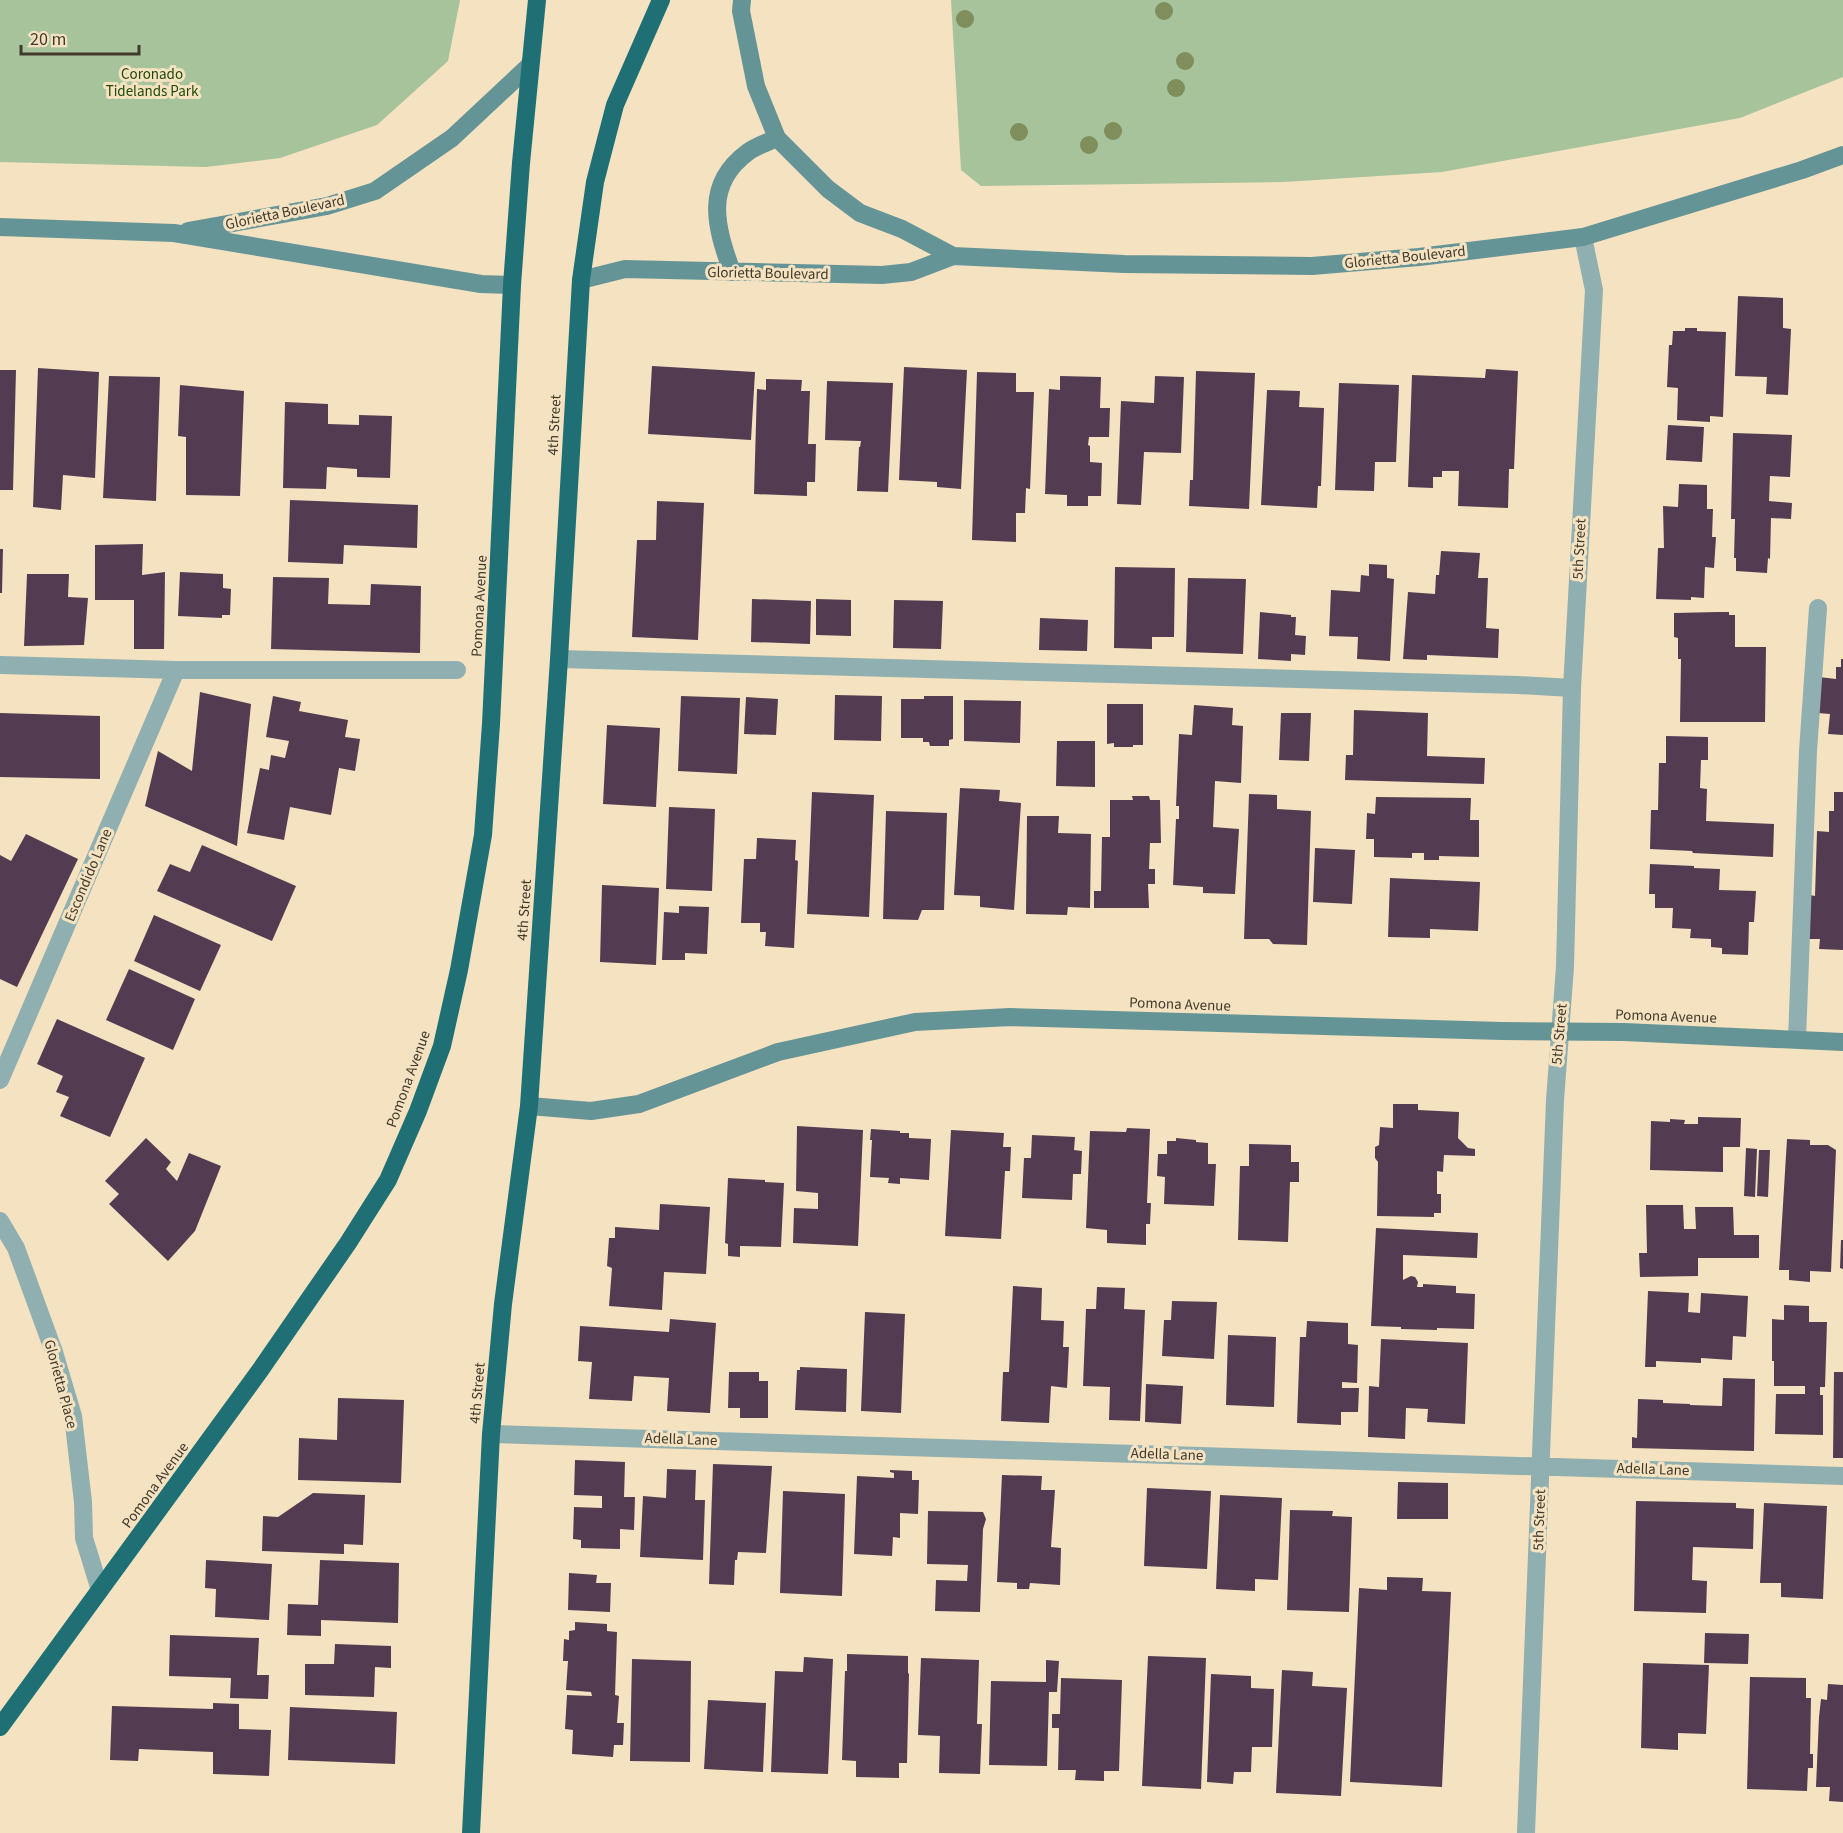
<svg xmlns="http://www.w3.org/2000/svg" width="1843" height="1833" font-family="'Source Sans 3',sans-serif">
<rect width="100%" height="100%" fill="#f5e2c1"/>
<!-- green -->
<path fill="#a6c39c" d="M0,0h460l-12,61 -71,64 -97,33 -74,9 -206,-5z
M951,0h892v77l-103,41 -298,54 -158,10 -303,4 -20,-16z"/>
<!-- building -->
<path fill="#533c52" d="M1738,296l45,2v30l8,1 -3,66 -22,-1 1,-17 -32,-1z
M1685,328h12v3l29,1 -3,85 -13,-1v6l-33,-2 1,-32 -11,-1 2,-42h3l1,-14h12z
M652,366l103,6 -4,68 -103,-6z
M904,367l63,3 -6,119 -24,-2v-5l-38,-2z
M38,368l61,4 -4,106 -32,-3 -2,35 -28,-3z
M1486,369l32,2 -4,98h-5l-1,39 -50,-2 1,-35h-17v6h-9v11l-25,-1 4,-112 73,3z
M0,370h16l-3,120h-13z
M1196,371l59,2 -6,136 -60,-3 1,-26h3z
M977,372l39,1v19h18l-4,97 -4,-1 -1,25h-9v29l-44,-2z
M109,376l51,1 -4,124 -53,-3z
M1060,376l41,1 -1,31h10l-1,29h-20l-1,8 2,1v16l12,1 -1,33h-13v10h-21v-11l-22,-1 4,-105 11,1z
M1155,376l29,1 -3,76 -37,-1 -3,53 -24,-1 4,-103 33,2z
M766,379l36,1 -1,11h9l-2,53h8l-1,38h-8v14l-53,-2 3,-105 9,1z
M827,381l66,2 -5,109 -31,-1 2,-44h1l1,-6 -36,-1z
M1339,383l60,2 -3,77h-21l-1,29 -39,-1z
M180,385l64,6 -4,105 -54,-1v-58l-8,-1z
M1267,390l33,1 -1,16 25,1 -3,78h-3l-1,22 -56,-3z
M285,402l43,2v20l31,1v-10l33,1 -2,62 -33,-1v-8l-30,-2 -1,22 -43,-1z
M1668,425l36,2 -2,35 -36,-2z
M1733,433l59,2 -2,42 -20,-1 -1,25 23,2 -1,16 -20,-1 -1,41 -2,-1 -1,15 -31,-2v-13h-2l1,-39h-4z
M1679,484l28,1v24h6l-1,28h4l-2,31 -9,-1 -1,31 -13,-1v3l-35,-1 2,-51h6l-1,-42 15,1z
M290,500l128,5 -1,43 -73,-3 -1,19 -55,-2z
M657,501l47,2 -6,137 -66,-3 5,-97h19z
M143,544l-1,31 23,-3 -1,77h-30v-49h-39v-55z
M0,549h3l-1,44h-2z
M1441,551l39,2 -2,25h10l-2,50 13,1 -1,29 -71,-3v5l-24,-1 5,-67 27,2 1,-19h3z
M1369,564l18,1v13l7,1 -4,82 -33,-2 1,-22 -29,-1 2,-46 29,2 1,-17 8,1z
M1115,567l60,1 -1,69h-22v12l-38,-1z
M180,572l43,2v14l8,1 -1,26h-8v3l-44,-2z
M27,574h42l-1,23 20,1 -4,47 -60,1z
M273,577l56,1 -1,26 42,1 1,-21 50,2 -1,67 -149,-4z
M1188,578l58,1 -3,75 -57,-2z
M752,599l59,2 -1,43 -59,-2z
M816,599l35,1v36l-35,-1z
M894,600l49,1 -2,48 -48,-1z
M1260,612l31,3v2h5l-1,18 11,1 -1,19 -14,-1v7l-33,-2z
M1718,612h11v3h6v32h31l-1,75h-85l1,-63h-3v-21l-4,-1v-24z
M1040,618l48,2 -1,31 -48,-1z
M1841,659h2v76l-15,-1 2,-20 -12,-1 1,-36 17,2v-12h5z
M200,692l51,12 -14,142 -92,-40 13,-55 34,20z
M835,695l47,1 -1,45 -47,-1z
M273,696l28,6 -2,9 49,9 -3,17 15,2 -5,32 -16,-3 -8,47 -41,-8 -6,33 -37,-7 13,-65 9,2 2,-15 14,3 4,-17 -23,-4z
M681,696l59,2 -3,76 -59,-3z
M924,696h29v43l-4,1v6h-19l-1,-4h-6v-4h-22v-39h23z
M746,697l32,2 -2,36 -32,-1z
M964,700l57,1 -1,42 -56,-2z
M1107,704h36v41h-10v2h-19v-4l-7,1z
M1194,705l39,3 -1,17 11,1 -2,57 -26,-2 -2,46 26,2 -4,65 -32,-1v-6l-30,-2 3,-66h3v-13h-3l3,-72 13,1z
M1354,710l74,3 -1,43 58,2 -1,26 -139,-4 1,-25h7z
M0,713l100,3v63l-100,-2z
M1281,713h30l-2,48 -30,-1z
M607,725l53,3 -4,79 -53,-3z
M1666,736l42,1v23h-7l-1,28 7,1 -1,32 68,3 -1,33 -80,-4 -1,-2 -42,-2 1,-39h7l1,-47h7z
M1057,741h38v46l-39,-1z
M960,788l40,2 -1,11 22,2 -7,107 -34,-3v-11l-26,-1z
M812,792l62,3 -5,122 -62,-3z
M1834,792h9v158l-24,-1 1,-10h-11l1,-44 5,1 2,-65 12,1v-21h5z
M1249,794l28,1v14l34,2 -4,134 -34,-1 -4,-5h-25z
M1132,796h17l1,4h10l1,43h-11l-1,26h6v15h-7l1,24h-55v-17h7l1,-54h8v-37h23z
M1376,797l95,1 -1,22h9v37l-40,-1v4h-15v-7h-12v5l-38,-1v-18h-8l1,-26 8,1z
M669,807l46,2 -3,82 -46,-2z
M886,811l61,2 -3,97h-22l-4,10 -35,-1z
M1027,816h32l-1,17 33,1 -1,74 -22,-1 -1,8 -41,-1z
M26,834l52,25 -61,128 -17,-8v-124l11,6z
M757,838l39,2 -1,20 3,1 -4,87 -29,-2 1,-14h-6v-9h-19l3,-64h12z
M202,845l94,41 -24,55 -115,-50 13,-27 20,8z
M1315,848l40,2 -3,54 -39,-2z
M1650,864l44,2v2l26,1 -1,21 37,1 -2,31h-5l-1,33 -26,-1v-6l-11,-1v-8l-21,-1 1,-9 -19,-1 1,-20h-18v-14h-6z
M1390,878l90,4 -2,49 -48,-2v9l-42,-1z
M602,885l57,3 -3,77 -56,-3z
M679,906l30,1 -2,47 -22,-1v7h-23l2,-48 15,1z
M154,915l67,30 -21,46 -66,-30z
M129,969l66,30 -22,51 -67,-30z
M57,1019l88,39 -35,79 -50,-21 9,-19 -13,-5 7,-16 -26,-12z
M1393,1104h25v6l41,2 -1,26 10,10 7,1v7l-31,-1 -1,17 -6,-1v23h4v19h-7v4l-57,-1 1,-54 -3,-4v-11l4,-2 1,-18 13,1z
M1698,1117l43,1 -1,29h-17v25l-73,-2 1,-49 19,1v-3l15,1 -1,4h14z
M797,1126l66,4 -5,116 -65,-3 1,-35 24,1v-16l-22,-2z
M1127,1128l23,1 -3,74h4l-1,21h-4v21l-39,-2v-13l-21,-2 4,-97 36,1z
M871,1129l29,2v2h9v5l22,1 -2,41 -29,-2v6l-12,-1 1,-5 -19,-1 2,-37h-2z
M951,1130l53,3 -1,14h8l-1,24h-5l-4,68 -56,-3z
M1032,1135l43,2 -1,13 8,1 -1,23h-8l-1,26 -50,-2 2,-40h7z
M146,1138l25,24 -5,7 11,12 12,-28 32,13 -26,65 -27,30 -59,-57 10,-10 -14,-13z
M1176,1138l20,2v2l12,1v21h8l-2,42 -50,-2 1,-27 -8,-1 1,-22h9v-13h9z
M1787,1139l23,1v5h18l8,5 -5,122 -21,-1v11l-21,-2v-10h-10z
M1249,1144l42,1v17h8v20h-9l-2,60 -50,-2 2,-74h9z
M1746,1148l11,1 -2,48 -11,-1z
M1759,1150h11l-2,47 -11,-1z
M728,1178l37,2v2l19,1 -3,64 -41,-1v11l-12,-1v-12l-3,-1z
M660,1204l50,3 -4,67 -42,-2 -2,38 -53,-4 3,-38 -5,-2 2,-28h6v-11l44,3z
M1646,1205h37l1,24h12l-1,-22h38l1,28h25v23h-61v18l-58,1 -1,-24h8z
M1376,1228l102,5 -1,25 -74,-3v25l8,-4 4,1 3,5 -1,5h6v-3l33,2v7l19,1 -1,35 -37,-1v2l-36,-1v-2l-30,-1z
M1841,1240h2v29l-3,-1z
M1013,1286l29,2 -1,32 23,1 -1,26h6l-2,41 -16,-2 -2,37 -48,-2 2,-49h6z
M1097,1287l28,1 -1,21 21,1 -5,111 -31,-1 1,-33 -27,-1 3,-77h10z
M1648,1291l41,2 -1,19 12,1 1,-20 47,3 -2,41 -13,-1 -1,24 -31,-2v5l-45,-2v6h-11z
M1172,1301l45,1 -3,57 -52,-3 2,-36h7z
M1784,1305l25,1v16h18l-2,65h-5v8h3v40l-48,-1 1,-40h29v-8h-31v-25h-2v-42l12,1z
M865,1312l40,2 -4,99 -40,-2z
M670,1319l46,4 -6,90 -43,-2 2,-33 -35,-2 -2,25 -43,-2 3,-37 -14,-1 2,-35 89,6z
M1307,1321l41,2v21l10,1 -1,38 -15,-1v6h17l-1,24h-17v13l-44,-2 3,-86h6z
M1228,1335l48,2 -2,70 -48,-2z
M1381,1339l87,4 -3,81 -38,-2 1,-13 -22,-1 -1,31 -37,-2 1,-51 10,1z
M800,1367l47,2 -1,43 -51,-2 2,-40h3z
M729,1372h30v9h9v37h-28v-10h-12z
M1834,1372h9v86h-10z
M1723,1378l32,1 -1,72 -122,-3v-11l5,1 1,-39 25,1v3l27,1v1l32,1z
M1146,1384l37,2 -2,38 -36,-2z
M338,1398l66,2 -3,83 -103,-3 1,-42 38,2z
M575,1460l50,2 -1,35h11l-1,33 -14,-1v20l-39,-1v-8l-8,-1 1,-32 28,1v-12l-28,-1z
M713,1464l59,2 -6,87 -28,-1 -1,8h-2l-1,25 -25,-1z
M667,1469l29,1 -1,30h10l-2,60 -63,-3 3,-61 23,2z
M890,1470l22,1v9h7l-1,34 -18,-1v25l-7,-1 -1,19 -38,-2 3,-78 37,2v-5l-4,-1z
M1002,1475l40,1 -1,14h14l-4,57 10,1 -1,37 -30,-2 -1,6h-12v-6l-20,-1z
M1398,1482l50,1v36h-51z
M1147,1488l64,3 -4,78 -63,-3z
M783,1491l62,3 -3,102 -62,-3z
M313,1493l52,2 -2,50 -19,-1v10l-82,-3 1,-35 15,1z
M1220,1495l62,3 -4,82 -23,-1v12l-39,-2z
M1636,1501l100,2v5l18,1 -1,40 -60,-2 -1,33 15,1 -1,32 -72,-2z
M1764,1503l63,3 -4,93 -42,-2v-14h-21z
M1290,1510l43,1 -1,5 20,1 -3,95 -62,-2z
M928,1511l55,1 3,7 -3,10 -3,83 -45,-1 1,-31 31,1 1,-16 -41,-1z
M206,1560l66,4 -3,56 -54,-3 1,-28 -11,-1z
M320,1560l79,3 -1,60 -77,-3v16l-34,-1 1,-31 30,1z
M569,1573l28,2 -1,8h15l-1,29 -42,-2z
M1387,1577l36,1 -1,13 29,1 -9,195 -92,-5 9,-194 28,2z
M575,1622l32,2v7l10,1 -2,63 4,1 -2,27h7l-1,22h-9l-1,12 -41,-3 1,-24 -8,-1 2,-34 25,1 -1,-4 -25,-2 2,-29h-5l1,-22 5,1v-9l6,-1z
M1705,1633l44,1 -1,30 -44,-1z
M170,1635l89,3 -2,37h12l-1,24 -38,-1 1,-20 -62,-2z
M335,1644l56,2v22l-16,-1 -1,30 -69,-2v-31h29z
M847,1654l61,2v17l1,1 -2,89h-8v15l-43,-1v-16l-14,-1 3,-89h2z
M1148,1656l58,2 -5,131 -59,-3z
M804,1657l29,2 -5,115 -57,-2 4,-101 28,1z
M921,1658l58,2 -2,64h5l-2,50 -41,-1 1,-37 -22,-1z
M632,1659l59,2 -1,101 -60,-1z
M1046,1660l13,1 -2,31h-8l-2,74 -58,-1 2,-84 55,1z
M1643,1663l66,2 -3,69 -28,-1v17l-37,-2z
M1282,1670l31,2 -1,14 35,2 -6,108 -65,-3z
M1211,1674l40,2v12l23,1 -2,58h-20l-1,25h-17l-1,12 -26,-2z
M1750,1677l56,1v20h5l-1,56h3v14h-5l-1,23 -60,-2z
M1061,1678l61,2 -3,91h-15v10l-29,-1 1,-10h-18l1,-42h-7v-14h8z
M1828,1684l15,1v117l-14,-1 1,-14h-14l3,-70 2,-18 6,1z
M708,1700l58,3 -3,69 -59,-3z
M213,1703l26,1v25l32,1 -2,46 -56,-2v-22l-74,-3 -1,12 -28,-1 2,-54 101,3z
M290,1707l107,5 -2,52 -107,-4z"/>
<g fill="none" stroke-linecap="round" stroke-linejoin="round">
<!-- lane -->
<path stroke="#90afb0" stroke-width="18" d="M559,659l959,26 54,3
M1797,1039l11,-288 10,-143"/>
<!-- street -->
<path stroke="#90afb0" stroke-width="18" d="M0,665l176,5h281
M0,1080l176,-410
M0,1221l16,27 38,104 19,64 10,86 1,36 16,52
M491,1434l1352,42
M1526,1833l29,-733 10,-133 7,-279 22,-398 -11,-53"/>
<!-- secondary -->
<path stroke="#659497" stroke-width="18" d="M742,0l-1,11 15,75 21,52 51,51 32,24 42,16 51,27
M0,227l174,6 307,51 31,1
M188,231l139,-25 48,-15 77,-53 78,-73
M732,272c-16,-45 -29,-87 16,-120 8,-6 20,-10 29,-14
M581,280l44,-11 257,6 29,-3 42,-16 171,8 188,2 107,-9 164,-20 219,-67 41,-15
M529,1106l62,5 48,-7 139,-52 137,-30 95,-5 492,14 122,1 219,10"/>
<!-- highway -->
<path stroke="#1f7074" stroke-width="18" d="M0,1727l261,-358 87,-126 40,-63 30,-69 24,-65 17,-76 24,-135 8,-111 21,-439 9,-122 16,-163
M471,1833l20,-399 12,-130 26,-198 30,-447 22,-379 14,-98 20,-77 46,-105"/>
</g>
<!-- trees -->
<g fill="#7f8e5a">
<circle cx="1164" cy="11" r="9"/>
<circle cx="965" cy="19" r="9"/>
<circle cx="1185" cy="61" r="9"/>
<circle cx="1176" cy="88" r="9"/>
<circle cx="1113" cy="131" r="9"/>
<circle cx="1019" cy="132" r="9"/>
<circle cx="1089" cy="145" r="9"/>
</g>
<g text-anchor="middle" stroke-width="6" stroke-linejoin="round" paint-order="stroke">
<!-- park labels -->
<g font-size="15" fill="#1e4a06" stroke="#f5e2c1">
<text x="152" y="79">Coronado<tspan x="152" dy="17">Tidelands Park</tspan></text>
</g>
<!-- street labels -->
<g font-size="15" fill="#413a2c" stroke="#f5e2c1">
<text transform="translate(285 212) rotate(-12)" y="5">Glorietta Boulevard</text>
<text transform="translate(1405 257) rotate(-6)" y="5">Glorietta Boulevard</text>
<text transform="translate(768 273) rotate(1)" y="5">Glorietta Boulevard</text>
<text transform="translate(554 425) rotate(-87)" y="5">4th Street</text>
<text transform="translate(1579 549) rotate(-87)" y="5">5th Street</text>
<text transform="translate(479 606) rotate(-87)" y="5">Pomona Avenue</text>
<text transform="translate(88 875) rotate(-67)" y="5">Escondido Lane</text>
<text transform="translate(524 910) rotate(-86)" y="5">4th Street</text>
<text transform="translate(1180 1004) rotate(2)" y="5">Pomona Avenue</text>
<text transform="translate(1666 1016) rotate(2)" y="5">Pomona Avenue</text>
<text transform="translate(1559 1034) rotate(-85)" y="5">5th Street</text>
<text transform="translate(408 1079) rotate(-70)" y="5">Pomona Avenue</text>
<text transform="translate(61 1384) rotate(75)" y="5">Glorietta Place</text>
<text transform="translate(477 1393) rotate(-85)" y="5">4th Street</text>
<text transform="translate(681 1439) rotate(2)" y="5">Adella Lane</text>
<text transform="translate(1167 1454) rotate(2)" y="5">Adella Lane</text>
<text transform="translate(1653 1469) rotate(2)" y="5">Adella Lane</text>
<text transform="translate(155 1485) rotate(-54)" y="5">Pomona Avenue</text>
<text transform="translate(1539 1520) rotate(-88)" y="5">5th Street</text>
</g>
</g>
<!-- scale -->
<path d="M21 45v9h118v-9" fill="none" stroke="#413a2c" stroke-width="3"/>
<text x="30" y="45" font-size="18" fill="#413a2c" stroke="#f5e2c1" stroke-width="4.5" paint-order="stroke">20 m</text>
</svg>
